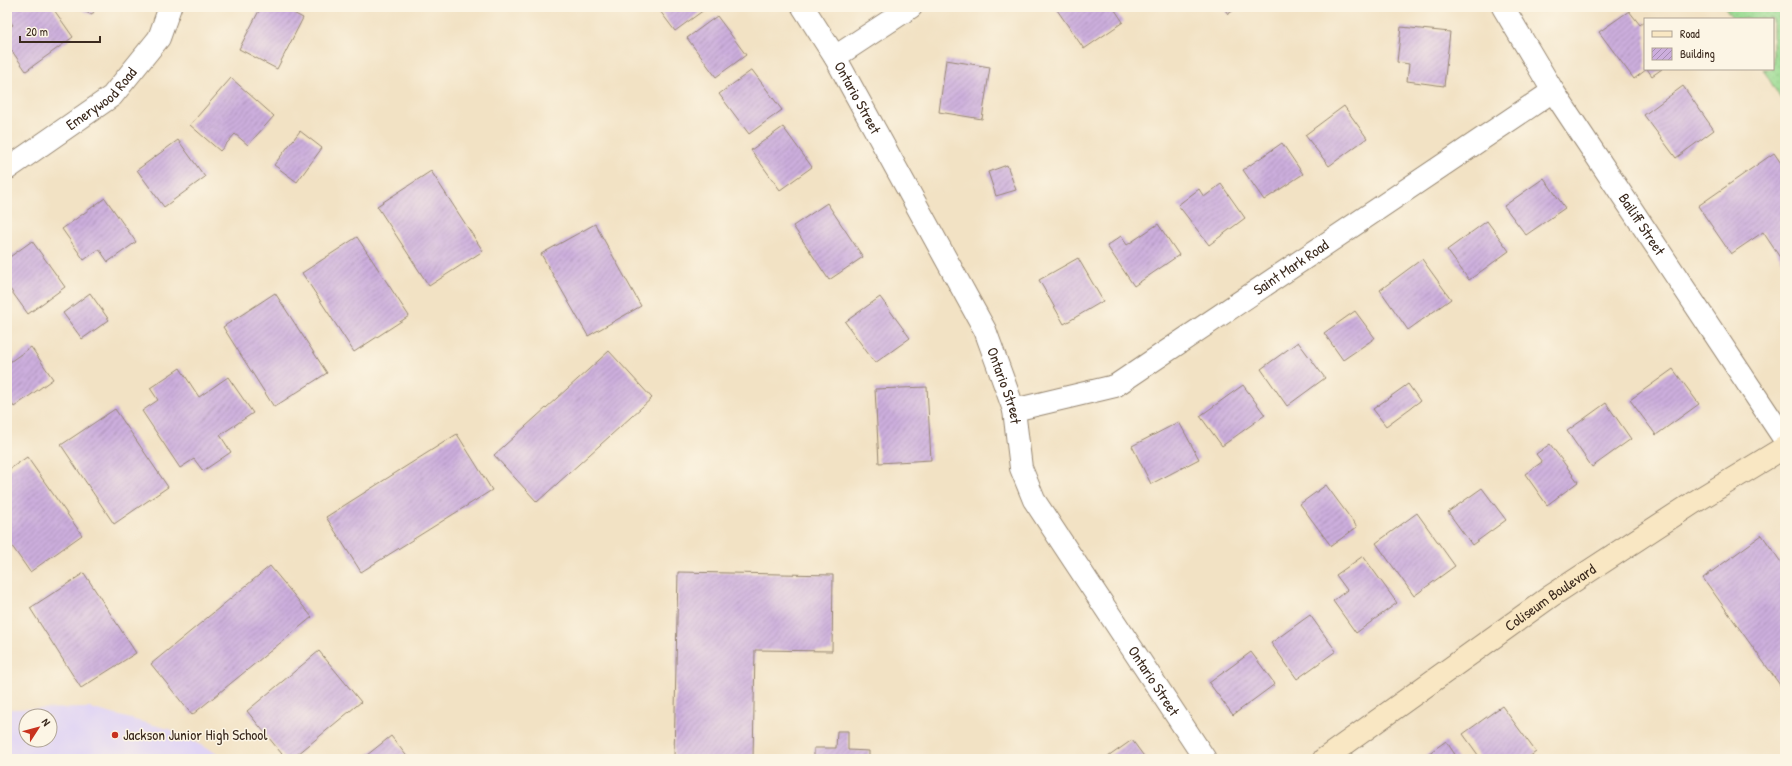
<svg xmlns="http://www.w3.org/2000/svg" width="1792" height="766" font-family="'Patrick Hand',sans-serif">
<defs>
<pattern id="park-dots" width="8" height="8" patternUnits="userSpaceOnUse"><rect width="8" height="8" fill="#9adb92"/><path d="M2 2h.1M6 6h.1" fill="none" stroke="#86bc7d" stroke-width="1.8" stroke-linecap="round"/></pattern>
<pattern id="building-hatch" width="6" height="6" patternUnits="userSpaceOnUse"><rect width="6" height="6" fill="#ccaedd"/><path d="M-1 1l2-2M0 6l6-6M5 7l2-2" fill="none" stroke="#a78eb3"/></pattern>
</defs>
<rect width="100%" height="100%" fill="#fcf5e5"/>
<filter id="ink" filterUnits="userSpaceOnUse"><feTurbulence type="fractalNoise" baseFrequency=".025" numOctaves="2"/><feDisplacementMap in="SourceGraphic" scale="8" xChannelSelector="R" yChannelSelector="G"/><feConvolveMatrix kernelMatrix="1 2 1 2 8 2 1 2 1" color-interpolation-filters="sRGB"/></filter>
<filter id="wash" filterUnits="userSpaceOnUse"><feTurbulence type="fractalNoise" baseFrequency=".012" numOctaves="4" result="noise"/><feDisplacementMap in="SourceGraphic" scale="16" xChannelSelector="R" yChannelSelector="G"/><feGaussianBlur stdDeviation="0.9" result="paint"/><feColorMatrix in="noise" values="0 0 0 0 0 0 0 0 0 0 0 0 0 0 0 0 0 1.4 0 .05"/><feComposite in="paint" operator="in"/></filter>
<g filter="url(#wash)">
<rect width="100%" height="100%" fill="#f2e2c4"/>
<!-- built -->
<path fill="#e0d4f4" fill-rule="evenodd" d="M90,708l79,21 59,30h-221v-50zM26,716h24v24h-24z"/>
<!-- park -->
<path fill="url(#park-dots)" stroke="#6a8258" d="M1725,7h60v99l-22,-37h10v-50h-40z"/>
<g id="blocks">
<!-- building -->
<path fill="url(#building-hatch)" d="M7,7h45l21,30 -47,34 -19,-27v-15l6,-4 -6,-8z
M76,7h20l-4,8z
M261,7h21l21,11 -26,51 -38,-20z
M657,7h51l-33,24z
M1055,7h58l10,15 -39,27z
M1223,7h16l-11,7z
M1629,11l11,14 5,-4v48h17l-10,7 -5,-7 -13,10 -35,-47z
M717,16l29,39 -30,22 -29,-39z
M1401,27l49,5 -6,54 -37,-5 2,-17 -12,-2z
M946,60l44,7 -8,52 -43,-7z
M752,70l30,40 -33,24 -30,-40z
M231,78l43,38 -26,29 -13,-11 -15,17 -30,-26z
M1683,86l31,44 -38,28 -32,-43z
M1344,106l23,32 -38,28 -24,-31z
M783,127l29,40 -32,23 -29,-40z
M300,131l22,17 -25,34 -23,-17z
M178,140l27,37 -41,30 -27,-37z
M1282,143l21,31 -39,26 -21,-30z
M1774,153l11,16v96l-22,-33 -32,22 -33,-48z
M1007,165l9,25 -20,6 -8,-24z
M431,171l52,80 -54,35 -52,-80z
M1544,178l21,30 -39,27 -22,-29z
M1221,184l24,34 -36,27 -31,-40 21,-16 5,8z
M105,198l31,44 -28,20 -9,-13 -15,11 -22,-31z
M827,203l36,54 -34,23 -36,-54z
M1487,221l22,30 -40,29 -22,-30z
M595,224l46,82 -53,30 -47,-82z
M1158,224l21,31 -45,31 -27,-40 14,-10 6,9z
M357,237l52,79 -55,36 -52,-79z
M32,241l33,46 -37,27 -21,-29v-26z
M1078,258l25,43 -39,23 -25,-44z
M1422,259l29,40 -43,31 -28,-40z
M90,293l19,27 -27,19 -19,-26z
M275,293l52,80 -53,34 -51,-80z
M880,297l30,41 -35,25 -30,-41z
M1355,311l20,27 -32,22 -19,-27z
M1298,342l27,36 -38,28 -26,-37z
M31,347l22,32 -39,28 -7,-11v-32z
M609,351l43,47 -115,104 -43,-47z
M180,368l19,29 29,-20 25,36 -33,22 11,17 -28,19 -9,-12 -14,9 -38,-57 16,-11 -8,-12z
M1673,369l26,35 -43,31 -26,-35z
M1408,384l12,17 -34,25 -13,-17z
M1243,385l22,30 -43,31 -22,-30z
M927,387l4,73 -52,3 -4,-74z
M1606,403l25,36 -39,28 -25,-36z
M115,409l53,78 -54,37 -53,-79z
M1179,422l20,37 -48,25 -19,-38z
M457,434l35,56 -131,82 -35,-55z
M1550,444l28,38 -31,23 -22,-31 17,-12 -6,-8z
M27,457l55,78 -52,37 -23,-33v-68z
M1326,485l31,42 -26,19 -31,-42z
M1482,488l24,32 -34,25 -24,-33z
M1417,513l38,53 -41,30 -38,-53z
M1762,535l23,33v124l-82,-114z
M1363,556l34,47 -41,30 -23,-32 14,-11 -11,-15z
M270,566l42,51 -120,98 -41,-51z
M678,572l155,3 -1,76 -77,-1 -2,109 -79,-2z
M84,573l52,80 -55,35 -51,-80z
M1310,615l26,36 -39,28 -26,-36z
M319,651l42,51 -69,57h-6l-39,-48z
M1251,652l24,32 -42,31 -24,-32z
M1502,706l34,46 -10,7h-45l-18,-25z
M837,731h11v19l21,1v8h-55v-11h22z
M391,736l18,23h-47z
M1132,740l14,19h-41z
M1446,741l12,18h-37z"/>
</g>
</g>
<g filter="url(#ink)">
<use href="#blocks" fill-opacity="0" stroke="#968671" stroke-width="1"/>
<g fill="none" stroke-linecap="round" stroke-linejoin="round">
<!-- minor casing -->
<g stroke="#968671" stroke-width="24">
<g id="minor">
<path id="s1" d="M803,7l32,50 150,273 29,80 7,58 13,32 171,259"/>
<path id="s2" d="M1503,7l50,84 232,349"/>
<path d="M835,57l76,-50"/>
<path id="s3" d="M7,169l105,-73 47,-58 11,-31"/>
<path id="s4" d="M1014,410l101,-24 438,-295"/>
</g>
</g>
<!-- secondary casing -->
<g stroke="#968671" stroke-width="24">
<g id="secondary">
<path id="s5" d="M1324,759l227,-163 142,-93 92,-56"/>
</g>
</g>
<!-- minor -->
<use href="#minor" stroke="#fff" stroke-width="22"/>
<!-- secondary -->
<use href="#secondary" stroke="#f9e7c3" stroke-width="22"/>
</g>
</g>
<!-- markers -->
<circle fill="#c8321e" stroke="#fcf5e5" stroke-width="1.5" cx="115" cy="735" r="4"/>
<g text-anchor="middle" stroke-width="3" stroke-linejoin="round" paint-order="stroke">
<!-- street labels -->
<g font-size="15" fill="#3b2a1e" stroke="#fcf5e5">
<text dy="5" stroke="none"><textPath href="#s3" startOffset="118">Emerywood Road</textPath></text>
<text dy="5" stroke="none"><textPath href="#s1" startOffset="106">Ontario Street</textPath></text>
<text dy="5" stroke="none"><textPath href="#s2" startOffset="258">Bailiff Street</textPath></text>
<text dy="5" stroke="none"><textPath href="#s4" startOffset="316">Saint Mark Road</textPath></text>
<text dy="5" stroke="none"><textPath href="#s1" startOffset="430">Ontario Street</textPath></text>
<text dy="5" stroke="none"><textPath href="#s5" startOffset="278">Coliseum Boulevard</textPath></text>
<text dy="5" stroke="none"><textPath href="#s1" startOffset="766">Ontario Street</textPath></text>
</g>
<!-- poi labels -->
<g font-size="15" fill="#3b2a1e" stroke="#fcf5e5" text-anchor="start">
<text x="123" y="740">Jackson Junior High School</text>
</g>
</g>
<!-- margin -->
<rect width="1792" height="766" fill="none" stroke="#fcf5e5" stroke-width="24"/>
<!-- legend -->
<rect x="1644" y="18" width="130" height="52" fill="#fcf5e5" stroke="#afa495"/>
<rect x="1652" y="31" width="20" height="6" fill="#f9e7c3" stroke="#afa495"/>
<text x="1680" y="38" font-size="12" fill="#3b2a1e">Road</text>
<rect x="1652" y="48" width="20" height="12" fill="url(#building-hatch)" stroke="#afa495"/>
<text x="1680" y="58" font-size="12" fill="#3b2a1e">Building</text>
<!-- north arrow -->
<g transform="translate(38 728) rotate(54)"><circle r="19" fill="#fcf5e5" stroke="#afa495"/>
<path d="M0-3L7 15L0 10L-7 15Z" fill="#c8321e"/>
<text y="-6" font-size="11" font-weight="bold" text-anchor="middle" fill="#3b2a1e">N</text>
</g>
<!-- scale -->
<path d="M20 36v6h80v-6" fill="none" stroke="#3b2a1e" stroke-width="2"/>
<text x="26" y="36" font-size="12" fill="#3b2a1e" stroke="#fcf5e5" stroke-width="3" paint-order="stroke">20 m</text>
</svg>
